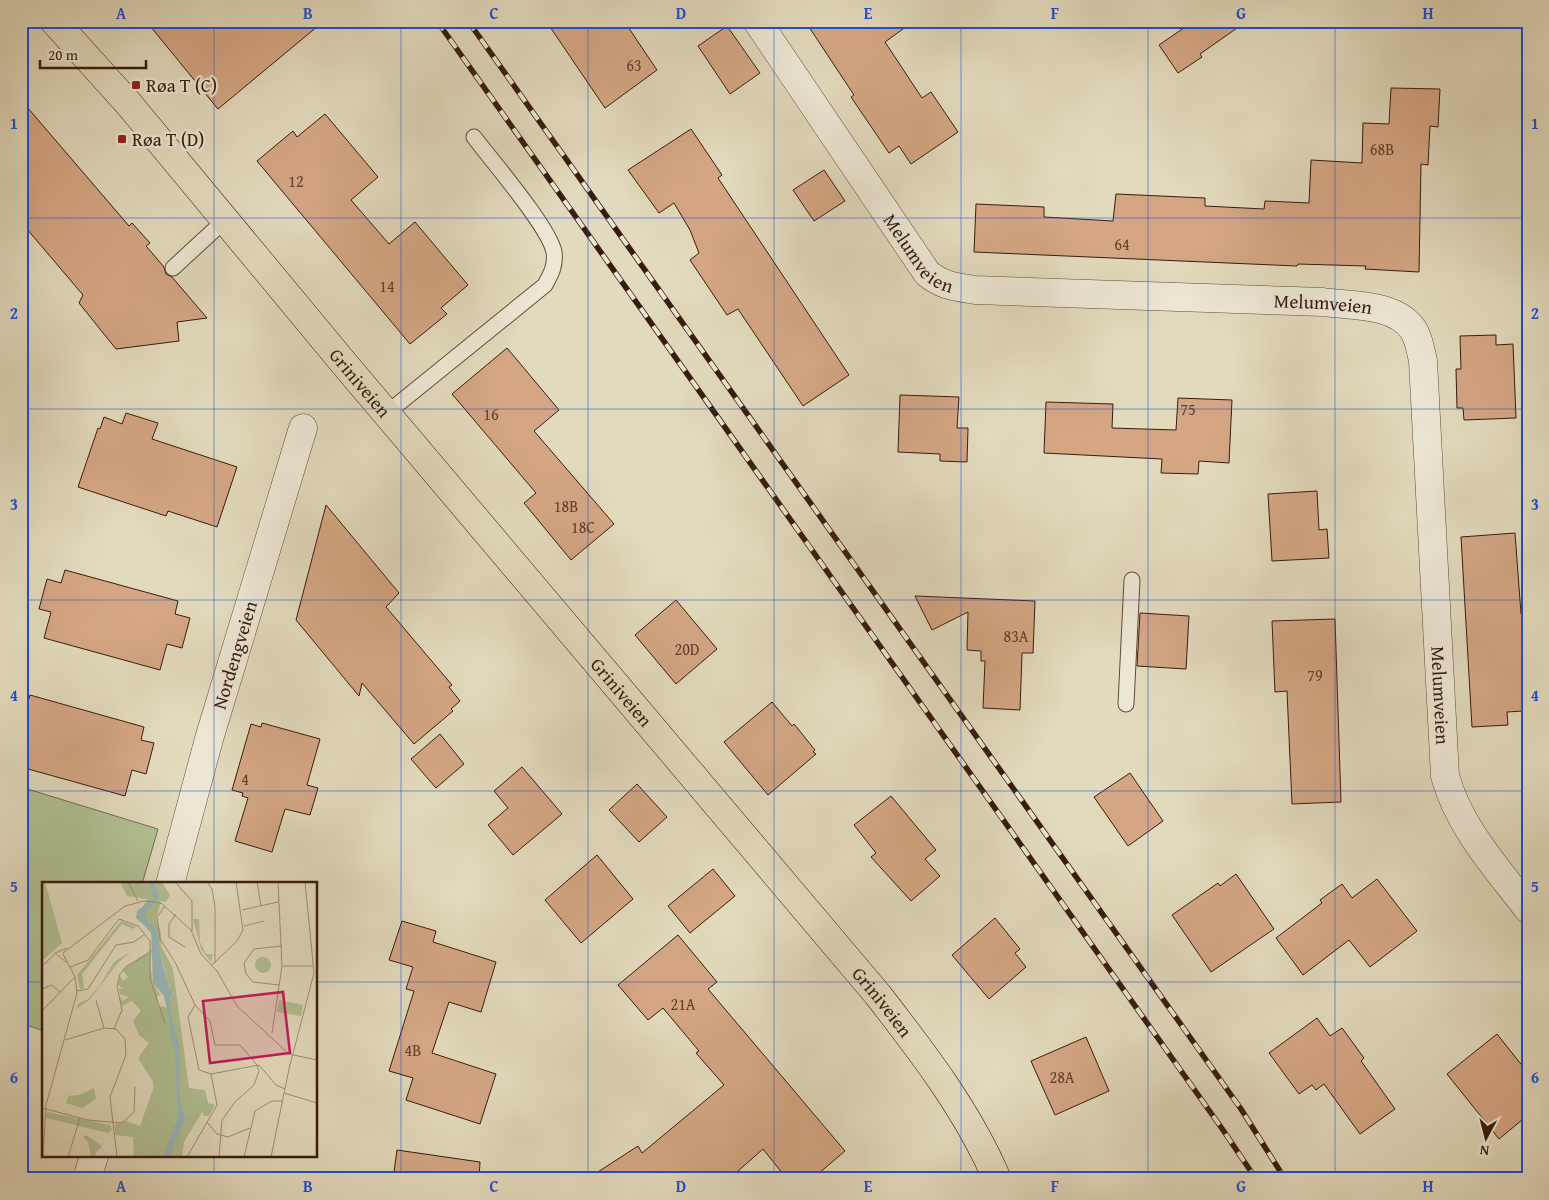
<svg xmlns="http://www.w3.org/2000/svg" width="1549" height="1200" font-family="'Gentium Book Plus',serif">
<rect width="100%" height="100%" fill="#e2dabd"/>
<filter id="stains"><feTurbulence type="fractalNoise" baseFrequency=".004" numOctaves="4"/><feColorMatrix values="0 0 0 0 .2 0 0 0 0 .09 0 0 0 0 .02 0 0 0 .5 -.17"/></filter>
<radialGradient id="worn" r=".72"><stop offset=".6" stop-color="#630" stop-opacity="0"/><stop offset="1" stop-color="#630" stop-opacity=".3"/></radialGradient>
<!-- green -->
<path fill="#b1c093" stroke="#746e50" d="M21,787l137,42 -16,55h-98v147l-23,-8z"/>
<!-- building -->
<path fill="#d4a684" stroke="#381b0d" d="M146,21h178l-106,88z
M546,21h78l33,49 -52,38z
M805,21h109l-29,21 37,56 9,-6 27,40 -47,32 -12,-18 -10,7 -38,-56 3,-2z
M1194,21h53l-47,33 2,3 -24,16 -19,-28z
M727,26l33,47 -30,21 -32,-48z
M1391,88l49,1 -2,38 -8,-1 -2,39 -7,-1 -2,108 -54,-3 1,-3 -68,-2 -1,2 -323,-14 2,-48 68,3v10l69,4 3,-27 89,4v8l59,3 1,-8 44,2 2,-43 51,3 1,-40 26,1z
M21,100l108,126 3,-3 18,20 -4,3 18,21 2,7 6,3 35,41 -30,4 2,19 -63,8 -37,-46 4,-8 -62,-73z
M325,114l53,63 -27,23 38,44 26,-22 53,63 -27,23 6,6 -37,30 -153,-183 36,-30 4,6z
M691,129l31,46 -4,3 131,197 -46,31 -65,-97 -11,6 -37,-55 9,-7 -9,-23 -16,-27 -15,10 -31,-43z
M824,170l21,31 -31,20 -21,-31z
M1496,335v10l17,-1 3,74 -52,2 -1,-12h-6l-1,-39h5l-1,-33z
M507,348l52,62 -25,21 80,93 -43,36 -47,-57 12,-10 -84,-99z
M900,395l59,2 -2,31h11l-1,34 -27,-1v-7l-42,-2z
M1178,398l54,2 -3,63 -30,-2 -1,13 -37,-1 1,-14 -118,-6 2,-51 67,2 -1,24 64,2z
M126,413l32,10 -6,16 85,28 -20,60 -49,-16 -2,5 -88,-29 20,-59 2,1 4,-12 18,7z
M1317,491l2,39 8,-1 2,29 -57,3 -4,-67z
M326,505l73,88 -13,14 66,78 -3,2 11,14 -9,8 2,2 -39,33 -52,-61 -3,13 -63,-76z
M1515,533l6,81h7v94l-5,1v2l-16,1 1,13 -36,2 -11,-190z
M65,570l113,31 -3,13 15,4 -8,30 -15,-4 -7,26 -116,-32 7,-26 -12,-3 8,-30 14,4z
M915,596l120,5 -2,52h-11l-2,57 -37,-2 2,-47h-4v-10l-14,-1 1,-38 -36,18z
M676,600l41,49 -41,35 -41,-49z
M1140,613l49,3 -3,53 -49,-3z
M1335,619l6,183 -49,2 -5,-113 -12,1 -3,-71z
M30,695l114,32 -3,13 13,3 -8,31 -14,-4 -7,26 -104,-29v-60l5,1z
M772,702l20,24 2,-2 21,26 -2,2 3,2 -48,41 -44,-53z
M262,723l58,16 -13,46 11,3 -8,27 -25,-6 -13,43 -37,-11 13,-43 -6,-2 1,-3 -11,-3 19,-66 10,3z
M440,734l24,30 -28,24 -25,-29z
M522,767l40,47 -49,41 -25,-30 20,-17 -14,-17z
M1130,773l33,48 -35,25 -34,-49z
M637,784l30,33 -28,25 -30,-32z
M891,796l45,54 -11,9 15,17 -29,25 -40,-44 5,-4 -22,-28z
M597,855l36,44 -52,44 -36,-43z
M713,869l22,27 -45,37 -22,-27z
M1236,874l38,55 -63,43 -39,-57 46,-32 2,3z
M1377,879l40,52 -47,36 -21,-27 -46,35 -27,-37 46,-35 -2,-3 22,-16 10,14z
M995,918l25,31 -5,4 11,14 -37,32 -37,-44z
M402,921l34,10 -3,11 63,20 -15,50 -32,-10 -17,51 64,21 -16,50 -74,-24 7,-22 -24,-7 25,-80 -8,-2 7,-22 -24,-7z
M678,935l39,47 -9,7 137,162 -33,28h-25l-24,-30 -34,30h-142l51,-33 4,7 82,-68 -28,-32 3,-2 -36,-43 -15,12 -30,-35z
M1317,1018l13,18 12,-8 22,30 -3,3 34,48 -35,25 -36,-50 -8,6 -4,-5 -13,9 -30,-41z
M1497,1034l31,39v42l-29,24 -52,-65z
M1086,1037l23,54 -54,24 -24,-54z
M397,1150l83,12 -1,17h-86z"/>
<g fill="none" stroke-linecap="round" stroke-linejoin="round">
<!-- service casing -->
<g stroke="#624b39" stroke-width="17">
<path id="service" d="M173,268l52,-48
M387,413l158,-128c6,-11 11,-20 9,-33 -5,-25 -62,-91 -80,-115
M1126,704l6,-124"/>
</g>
<!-- minor casing -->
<g stroke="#624b39" stroke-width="29">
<g id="minor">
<path id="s1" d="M757,21l170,252c15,13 30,14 48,17l348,12c28,4 74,1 91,29 5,9 7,20 9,30l22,415c14,51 51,91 83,133"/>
<path id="s2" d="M170,884l39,-145 94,-311"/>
<path d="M87,1179l7,-23"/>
</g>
</g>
<!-- primary casing -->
<g stroke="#381b0d" stroke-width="29">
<g id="primary">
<path id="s3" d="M54,21l74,82 214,258 536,634c45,58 90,116 119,184"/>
</g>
</g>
<!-- service -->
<use href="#service" stroke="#ece7d4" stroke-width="15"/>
<!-- minor -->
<use href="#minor" stroke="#ece7d4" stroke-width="28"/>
<!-- primary -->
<use href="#primary" stroke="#e2dabd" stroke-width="28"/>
<!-- rail casing -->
<g stroke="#381b0d" stroke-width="5.5">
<path id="rail" d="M437,21l786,1109 33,49
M468,21l773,1088 44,70"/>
</g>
<!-- rail -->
<use href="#rail" stroke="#ece7d4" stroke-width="4" stroke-dasharray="11" stroke-linecap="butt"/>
</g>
<!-- grid -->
<path fill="none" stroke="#1d4ed8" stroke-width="1" stroke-opacity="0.55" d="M214,21v863M401,21v1158M588,21v1158M774,21v1158M961,21v1158M1148,21v1158M1335,21v1158M21,218h1507M21,409h1507M21,600h1507M21,791h1507M21,982h23M316,982h1212M214,1156v23"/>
<!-- markers -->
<g fill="#8f2418" stroke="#ece7d4" stroke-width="2">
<rect x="131" y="80" width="10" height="10" rx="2.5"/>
<rect x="117" y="134" width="10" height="10" rx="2.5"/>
</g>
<g text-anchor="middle" stroke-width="4.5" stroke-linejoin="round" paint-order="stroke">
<!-- number labels -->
<g font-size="16" fill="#5f3e2b">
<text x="634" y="71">63</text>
<text x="1382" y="155">68B</text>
<text x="296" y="187">12</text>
<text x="1122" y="250">64</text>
<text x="387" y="292">14</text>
<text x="1188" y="415">75</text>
<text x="491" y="420">16</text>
<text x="566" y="512">18B</text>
<text x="583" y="533">18C</text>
<text x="1016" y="642">83A</text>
<text x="687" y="655">20D</text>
<text x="1315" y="681">79</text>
<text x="245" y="785">4</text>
<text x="683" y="1010">21A</text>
<text x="413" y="1056">4B</text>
<text x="1062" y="1083">28A</text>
</g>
<!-- poi labels -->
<g font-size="19" fill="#381b0d" stroke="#ece7d4" text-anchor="start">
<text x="146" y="92">Røa T (C)</text>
<text x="132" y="146">Røa T (D)</text>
</g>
<!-- street labels -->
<g font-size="19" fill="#381b0d" stroke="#ece7d4">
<text dy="7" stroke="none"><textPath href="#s1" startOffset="284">Melumveien</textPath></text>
<text dy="7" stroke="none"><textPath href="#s1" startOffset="704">Melumveien</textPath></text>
<text dy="7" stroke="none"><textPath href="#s3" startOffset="474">Griniveien</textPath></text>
<text dy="7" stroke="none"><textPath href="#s2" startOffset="238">Nordengveien</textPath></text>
<text dy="7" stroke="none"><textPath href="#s3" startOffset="879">Griniveien</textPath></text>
<text dy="7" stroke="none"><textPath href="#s1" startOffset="1169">Melumveien</textPath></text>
<text dy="7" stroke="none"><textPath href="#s3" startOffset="1284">Griniveien</textPath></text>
</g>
</g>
<!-- overview -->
<g transform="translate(42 882)">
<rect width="275" height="275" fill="#e2dabd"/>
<path d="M0,0h3l17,61 -20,18zM78,0h42l8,13 -4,7 -5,-1 -5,18 5,13v13l12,24 16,119 16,2 3,13 7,2 -6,11h-5l-2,-4 -18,30 -2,15h-48l-1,-20 -18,-2v-11l11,-3 14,5 13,-37v-7l-15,-24 11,-15 -10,-8 -6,-14 8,-10 -9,-10 -10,5 -2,-10 3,5 5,-4 -8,-3 -1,-6 6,1 -7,-4 2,-9 3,5 5,-4 -6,-7 30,-21 -2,15 3,19 7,12 -3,1 1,10 8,1 8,-15 -6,-7 -10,-44 -18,-20v-9l7,-13 -20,-3zM151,37h6l1,23 6,12h7l-2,8 -10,-13zM79,39l15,6 -3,2 -11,-5 -40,50 2,15h-4l-3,-14zM88,70l-13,12 -27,35 -13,10 1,-5 10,-5 12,-14 14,-23zM213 83a8 8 0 1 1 16 0a8 8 0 1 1-16 0ZM237,118l24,5 -2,11 -24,-4zM52,206l2,11 -14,9 -16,-5 2,-7 11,-1zM5,230l63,13 2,5 -4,3 -62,-15zM44,253l16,11 -7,8 2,3h-6l-3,-15 -5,-5z" fill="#b1c093"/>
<path d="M106,0h6l5,16 -15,16 4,8 8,5 7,39 6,21 5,4 -4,8 1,15 9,36 -1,45 6,25 -16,37h-4l3,-14 10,-25 -3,-68 -5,-14v-14l-6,-26 -11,-13 -2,-52 -15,-13 1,-7 17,-13z" fill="#98b8bb"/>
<path fill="none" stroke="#9e8e77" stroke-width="1" d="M86,0l10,19M133,0l17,19v30M165,0l5,7 3,18v56M215,0l4,24M123,24l-8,11 3,22 15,23 20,43 -7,12 11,53 12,4 48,-9 17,20 9,4M200,28l36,-8M134,32l-7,10v13l16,10M202,44l20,-5M21,71l62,-47 19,-5 17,2 30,27 10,24 16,17 20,35 52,48 28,6M25,81l-12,-10 12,-5M170,83l25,-24 6,-11 -7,-48M0,84l13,-12M240,84h31M28,85l18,-7 31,-41 19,7 12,15v38l15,44M237,103l-26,-3 -7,-8 -2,-11 10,-14 28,-3M0,107l10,-4 8,7M35,109l11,-2 28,-44 18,-3 11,-8M54,118l8,28M153,123l15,16 5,24h25l17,20 2,6 -5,14 -19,17 -13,18 -3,37M0,129l33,-34M72,147l8,-19 -5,-24 3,-12 7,-8 21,-12M230,151l10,-67 -4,-84M23,158l39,-12 12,1 9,10 1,16 -16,42 7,60M248,183l24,-92 -9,-91M242,211l33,10M0,226l46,12 34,3 12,-11 1,-25M165,240l10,12 11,3 22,-9M1,275l3,-52 31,-112 -2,-16 -12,-23M26,275l12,-39M145,275l30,-52 -6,-31M202,275l11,-46 17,-10h10M229,275l19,-93"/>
<path fill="#c2185b" fill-opacity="0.15" stroke="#c2185b" stroke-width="2.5" d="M241,110l7,61 -80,10 -7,-62z"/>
<rect width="275" height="275" fill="none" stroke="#381b0d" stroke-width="2.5"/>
</g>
<!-- margin -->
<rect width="1549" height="1200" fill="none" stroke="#e2dabd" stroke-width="55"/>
<!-- north arrow -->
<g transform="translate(1486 1138) rotate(187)" stroke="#ece7d4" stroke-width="4" paint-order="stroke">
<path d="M0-4L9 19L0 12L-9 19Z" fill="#381b0d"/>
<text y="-8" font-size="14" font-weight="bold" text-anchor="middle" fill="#381b0d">N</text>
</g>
<!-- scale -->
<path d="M40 60v8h106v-8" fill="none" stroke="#381b0d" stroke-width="2.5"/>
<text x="48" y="60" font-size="15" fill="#381b0d" stroke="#ece7d4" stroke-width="4" paint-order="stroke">20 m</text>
<rect x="28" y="28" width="1494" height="1144" fill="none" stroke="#1d4ed8" stroke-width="2"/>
<g font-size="16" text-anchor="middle" font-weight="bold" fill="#1d4ed8">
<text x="121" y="19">A</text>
<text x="308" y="19">B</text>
<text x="494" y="19">C</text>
<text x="681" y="19">D</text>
<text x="868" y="19">E</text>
<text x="1055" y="19">F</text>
<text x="1241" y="19">G</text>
<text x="1428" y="19">H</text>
<text x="14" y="129">1</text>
<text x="1535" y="129">1</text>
<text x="14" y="319">2</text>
<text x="1535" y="319">2</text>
<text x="14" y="510">3</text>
<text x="1535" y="510">3</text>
<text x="14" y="701">4</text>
<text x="1535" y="701">4</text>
<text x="14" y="892">5</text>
<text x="1535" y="892">5</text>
<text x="14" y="1083">6</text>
<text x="1535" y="1083">6</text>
<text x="121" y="1192">A</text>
<text x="308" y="1192">B</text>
<text x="494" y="1192">C</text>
<text x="681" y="1192">D</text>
<text x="868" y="1192">E</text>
<text x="1055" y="1192">F</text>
<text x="1241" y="1192">G</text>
<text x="1428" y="1192">H</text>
</g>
<rect width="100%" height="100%" filter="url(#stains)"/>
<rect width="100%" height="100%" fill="url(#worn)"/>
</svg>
